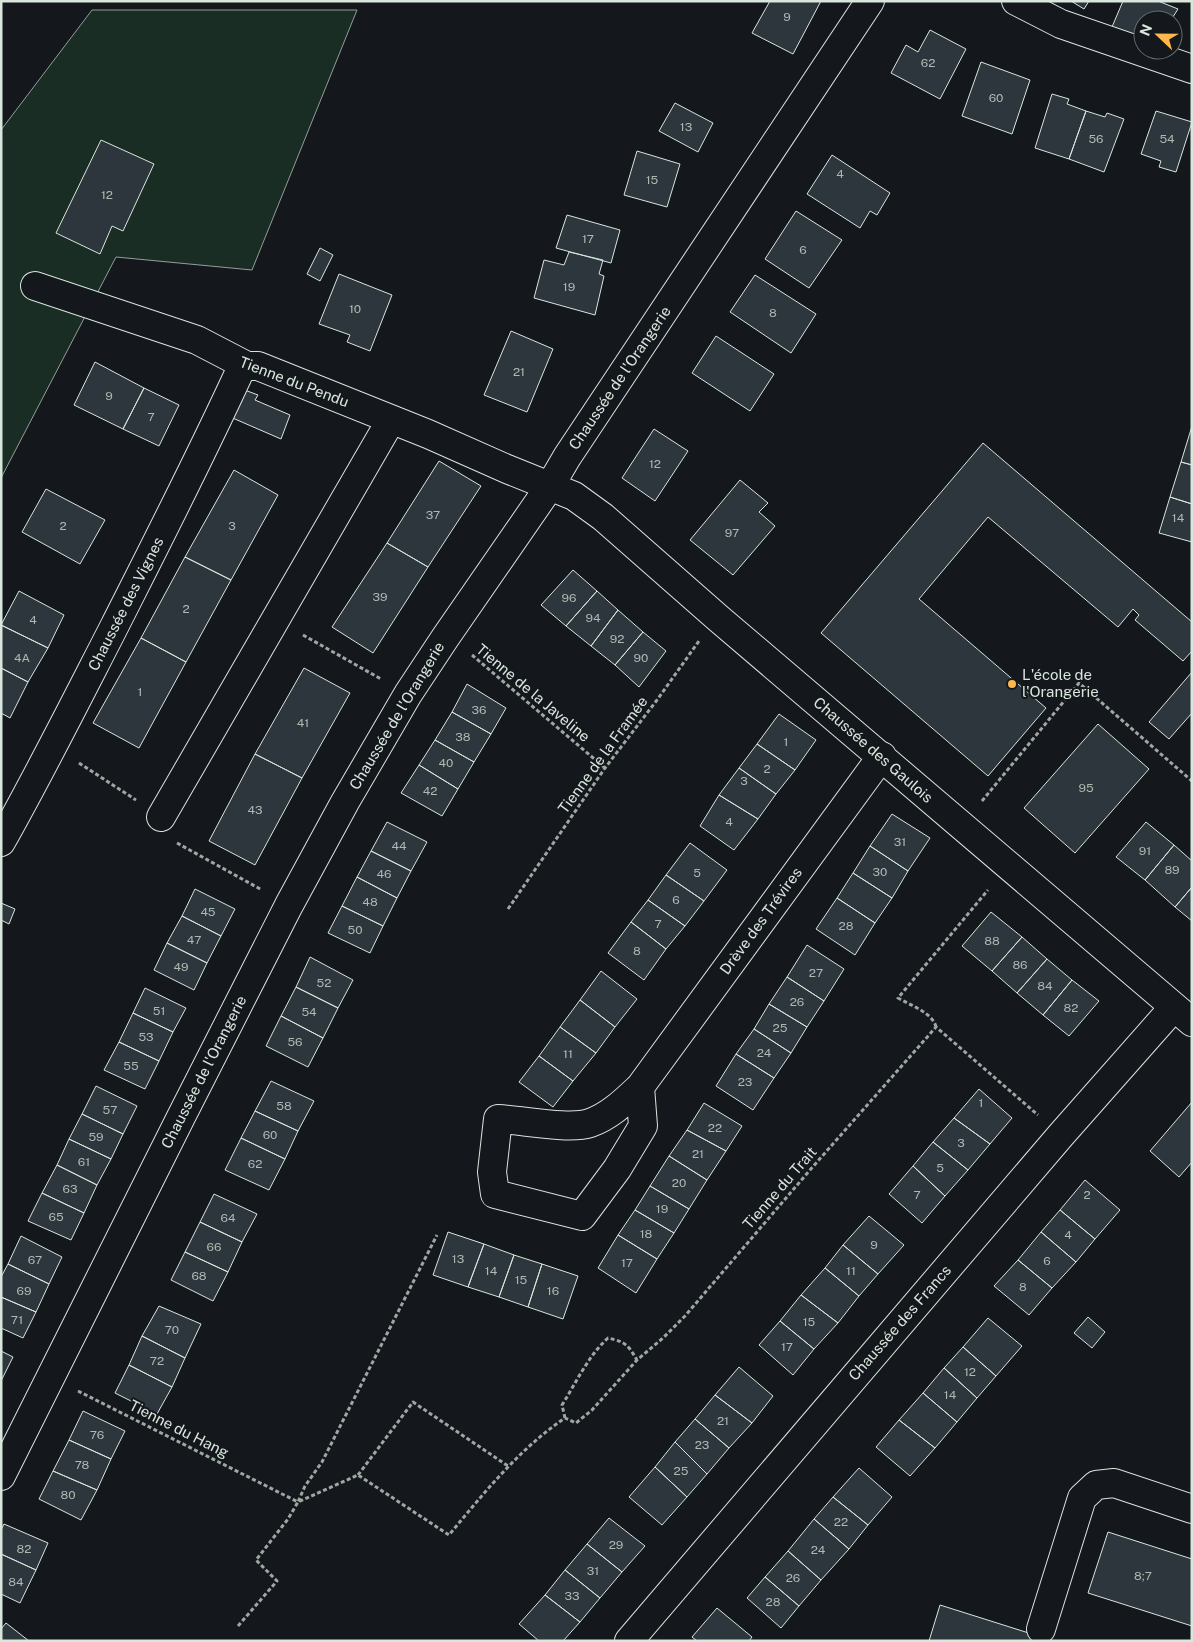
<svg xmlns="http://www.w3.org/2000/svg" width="1193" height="1642" font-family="'Public Sans',sans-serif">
<rect width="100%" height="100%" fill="#14181c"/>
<!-- green -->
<path fill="#1a2d24" stroke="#939e99" d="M92,10h265l-105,260 -136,-13 -115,221v-348z"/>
<!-- building -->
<path fill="#2c363c" stroke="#d8e6dc" d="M770,1h51l-28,53 -41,-21z
M1071,1h18l-5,8z
M1123,1h35l20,8 -7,11h-28v19l-31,-12z
M930,30l36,19 -26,50 -49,-26 15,-28 12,7z
M981,62l49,18 -18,54 -50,-18z
M1052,94l17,5 -2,5 19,7 -17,48 -34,-11z
M675,103l38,20 -15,29 -39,-21z
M1086,111l19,6 2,-4 17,6 -20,53 -35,-13z
M1156,111l36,11 -16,50 -17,-5 2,-6 -20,-7z
M101,140l53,24 -31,67 -11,-5 -12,28 -44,-21z
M637,151l43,13 -13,43 -43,-12z
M832,155l58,38 -13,22 -7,-4 -10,17 -53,-34z
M796,211l46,29 -33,48 -44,-29z
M567,215l53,15 -9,33 -55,-15z
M320,248l13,7 -13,26 -13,-7z
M569,252l34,8 -4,14 5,2 -9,39 -61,-17 10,-38 20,5z
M339,274l53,21 -22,56 -23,-9 3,-7 -31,-11z
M755,275l61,39 -25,39 -61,-41z
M511,331l42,18 -26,63 -43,-17z
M716,336l58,38 -24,37 -58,-38z
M95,362l49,26 -21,41 -49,-24z
M144,388l35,17 -20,41 -36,-17z
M242,389l16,6 -3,5 35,15 -9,24 -53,-23z
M1192,426v39l-11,-3z
M654,429l34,22 -33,50 -33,-23z
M983,443l209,179v29l-9,10 -48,-41 4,-5 -6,-6 -15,18 -130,-110 -69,82 127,109 -58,68 -167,-143z
M439,461l42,25 -53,81 -41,-24z
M1181,462l11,3v39l-22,-7z
M234,470l44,25 -47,85 -46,-23z
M740,480l28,23 -9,9 16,14 -42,49 -43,-35z
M46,489l59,31 -25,44 -58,-32z
M1170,497l22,7v38l-33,-9z
M387,543l41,24 -55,86 -41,-26z
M185,557l46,23 -45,82 -45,-24z
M573,570l24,21 -31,35 -25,-21z
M19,591l45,24 -16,33 -47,-23z
M597,591l21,19 -27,36 -25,-20z
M618,610l25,22 -28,33 -24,-19z
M1,625l47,23 -20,34 -27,-14z
M643,632l23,19 -27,36 -24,-22z
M141,638l45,24 -47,86 -46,-25z
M1,668l27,14 -18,36 -9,-5z
M304,668l46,25 -48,85 -47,-24z
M1192,672v41l-23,26 -20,-17z
M467,684l39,24 -15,26 -39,-22z
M452,712l39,22 -17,28 -39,-22z
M779,714l37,26 -21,30 -38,-26z
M1098,724l51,45 -74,84 -51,-45z
M435,740l39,22 -16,27 -39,-24z
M757,744l38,26 -19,24 -37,-26z
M255,754l47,24 -47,87 -46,-24z
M419,765l39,24 -16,27 -41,-23z
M739,768l37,26 -18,25 -39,-24z
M719,795l39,24 -24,31 -34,-24z
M892,814l38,24 -22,33 -38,-25z
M387,822l40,20 -16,29 -40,-20z
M1146,822l28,23 -29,35 -29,-23z
M690,843l37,27 -23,31 -38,-26z
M1174,845l18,16v26l-17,20 -30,-27z
M870,846l38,25 -16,27 -39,-25z
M371,851l40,20 -14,27 -40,-21z
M853,873l39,25 -17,25 -38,-25z
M666,875l38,26 -19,25 -37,-26z
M357,877l40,21 -14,28 -41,-20z
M1192,887v34l-17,-14z
M195,889l40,20 -14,27 -39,-20z
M837,898l38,25 -20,32 -39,-26z
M648,900l37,26 -19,23 -35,-27z
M1,903l14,6 -6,15 -8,-4z
M342,906l41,20 -13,27 -42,-20z
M991,912l31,25 -30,34 -30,-25z
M182,916l39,20 -14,27 -40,-20z
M631,922l35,27 -22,31 -36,-27z
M1022,937l25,22 -30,34 -25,-22z
M167,943l40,20 -13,27 -40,-20z
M807,945l37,24 -20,32 -37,-24z
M310,957l43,23 -15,28 -42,-21z
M1047,959l25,21 -29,35 -26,-22z
M601,971l36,28 -22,28 -35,-27z
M787,977l37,24 -17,26 -38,-23z
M1072,980l27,21 -30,35 -26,-21z
M296,987l42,21 -15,30 -42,-22z
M145,988l41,20 -13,24 -40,-19z
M580,1000l35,27 -19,26 -36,-26z
M769,1004l38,23 -16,26 -37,-24z
M133,1013l40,19 -14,29 -40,-19z
M281,1016l42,22 -15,29 -42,-21z
M560,1027l36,26 -23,28 -34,-25z
M754,1029l37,24 -17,25 -38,-24z
M119,1042l40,19 -14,28 -41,-19z
M736,1054l38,24 -21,32 -37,-24z
M539,1056l34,25 -20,26 -34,-25z
M271,1081l43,20 -16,30 -43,-20z
M96,1086l41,20 -14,28 -41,-20z
M979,1089l33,29 -22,26 -36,-26z
M1192,1102v60l-13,15 -29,-26z
M704,1103l38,23 -16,25 -39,-21z
M255,1111l43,20 -13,28 -44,-21z
M82,1114l41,20 -12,25 -42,-20z
M954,1118l36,26 -22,26 -35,-28z
M687,1130l39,21 -19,29 -38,-24z
M241,1138l44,21 -16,31 -44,-20z
M69,1139l42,20 -14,26 -40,-20z
M933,1142l35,28 -23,26 -32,-30z
M669,1156l38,24 -18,29 -39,-23z
M57,1165l40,20 -13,28 -42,-20z
M913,1166l32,30 -23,27 -33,-29z
M1085,1180l35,30 -25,29 -35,-29z
M650,1186l39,23 -15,24 -39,-23z
M42,1193l42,20 -13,27 -43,-19z
M214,1194l43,20 -15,28 -42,-20z
M635,1210l39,23 -17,26 -39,-24z
M1060,1210l35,29 -19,23 -35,-30z
M869,1216l35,29 -26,29 -35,-29z
M200,1222l42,20 -14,30 -43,-20z
M448,1232l36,12 -16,43 -35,-12z
M1041,1232l35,30 -24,26 -34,-28z
M618,1235l39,24 -21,34 -38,-25z
M21,1236l41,21 -13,27 -41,-20z
M484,1244l30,11 -15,42 -31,-10z
M843,1245l35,29 -19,22 -34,-28z
M185,1252l43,20 -15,29 -42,-21z
M514,1255l28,9 -14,43 -29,-10z
M1018,1260l34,28 -23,27 -35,-29z
M8,1264l41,20 -13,28 -35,-15v-20z
M542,1264l36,12 -15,43 -35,-12z
M825,1268l34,28 -21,27 -37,-28z
M801,1295l37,28 -24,26 -34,-28z
M1,1297l35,15 -13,26 -22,-10z
M159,1306l42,18 -16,34 -43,-22z
M1088,1317l17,15 -13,16 -18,-15z
M988,1318l34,28 -26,30 -33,-29z
M780,1321l34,28 -21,26 -34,-30z
M142,1336l43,22 -13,29 -43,-22z
M963,1347l33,29 -19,22 -33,-30z
M1,1351l12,6 -12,24z
M129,1365l43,22 -15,27 -42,-21z
M739,1367l34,29 -21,27 -37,-28z
M944,1368l33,30 -20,24 -34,-29z
M923,1393l34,29 -22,26 -36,-28z
M715,1395l37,28 -23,25 -34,-29z
M83,1411l42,20 -14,28 -42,-19z
M695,1419l34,29 -22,26 -32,-32z
M899,1420l36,28 -25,28 -34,-29z
M69,1440l42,19 -14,31 -44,-19z
M675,1442l32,32 -20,23 -32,-30z
M655,1467l32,30 -25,28 -33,-28z
M859,1468l33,29 -24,28 -35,-28z
M53,1471l44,19 -16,30 -42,-21z
M833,1497l35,28 -19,24 -35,-30z
M609,1518l36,28 -23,26 -35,-28z
M814,1519l35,30 -28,31 -33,-29z
M4,1524l44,19 -12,27 -35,-16v-24z
M1108,1532l84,27v67l-104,-33z
M587,1544l35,28 -22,26 -35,-28z
M788,1551l33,29 -22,26 -34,-29z
M1,1554l35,16 -16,33 -19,-9z
M565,1570l35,28 -20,24 -35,-27z
M765,1577l34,29 -18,22 -34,-30z
M545,1595l35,27 -17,19h-24l-20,-17z
M940,1605l114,36h-125z
M717,1608l35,29 -3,4h-52l-5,-4z
M6,1623l23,18h-28v-12z"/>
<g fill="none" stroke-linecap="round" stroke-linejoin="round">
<!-- minor casing -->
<g stroke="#d8e6dc" stroke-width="30">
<path id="minor" d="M1016,1l45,23 131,45
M35,286l162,54 50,26h11l170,68 79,35 67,27 29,21 115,101 474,404
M161,817l230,-397
M1,842c40,-71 76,-143 113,-215 43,-85 86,-169 126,-256l7,-5
M640,1087c-15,14 -30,29 -50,36 -21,7 -67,-3 -92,-4l-6,53 3,22 87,22 35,-47 26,-43 -3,-39 242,-331
M1,1476l180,-359 108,-212 56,-103 63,-108 37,-56 105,-152 17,-29 303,-456
M1041,1629l41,-131 14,-13 18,-2 78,26
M629,1641l432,-506 113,-128"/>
</g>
<!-- path -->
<path stroke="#9da8a2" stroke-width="3" stroke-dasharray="4 2.5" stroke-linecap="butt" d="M303,635l78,44
M472,655l133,113
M79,763l57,37
M982,801l97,-118 113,98
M177,843l85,47
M508,909l97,-141 52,-68 42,-59
M936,1027c-3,-14 -26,-22 -38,-29l90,-108
M78,1391l220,111 7,-16 17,-24 115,-227
M565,1418l-3,-13c14,-22 26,-49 46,-67 18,4 20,7 29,22
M358,1475l55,-73 95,64
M238,1626l39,-45 -21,-21 32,-41 10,-17 60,-27 91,60c35,-42 70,-86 116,-117l11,5 16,-13 45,-50 26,-22 22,-22 125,-146 126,-143 102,88"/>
<!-- minor -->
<use href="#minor" stroke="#14181c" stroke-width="28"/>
</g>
<!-- markers -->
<circle fill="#ffb74d" stroke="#14181c" stroke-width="2" cx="1012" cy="684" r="5"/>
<g text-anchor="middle" stroke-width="4" stroke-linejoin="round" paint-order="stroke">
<!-- number labels -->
<g font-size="12" fill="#adbab4">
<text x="787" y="21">9</text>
<text x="928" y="67">62</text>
<text x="996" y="102">60</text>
<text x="686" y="131">13</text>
<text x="1096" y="143">56</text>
<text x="1167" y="143">54</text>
<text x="840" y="178">4</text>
<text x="652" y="184">15</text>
<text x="107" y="199">12</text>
<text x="588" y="243">17</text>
<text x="803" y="254">6</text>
<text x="569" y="291">19</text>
<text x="355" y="313">10</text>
<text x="773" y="317">8</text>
<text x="519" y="376">21</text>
<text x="109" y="400">9</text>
<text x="151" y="421">7</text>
<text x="655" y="468">12</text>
<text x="433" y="519">37</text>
<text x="1178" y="522">14</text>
<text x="63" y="530">2</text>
<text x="232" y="530">3</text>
<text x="732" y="537">97</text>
<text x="380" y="601">39</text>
<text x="569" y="602">96</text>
<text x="186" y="613">2</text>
<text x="593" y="622">94</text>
<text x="33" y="624">4</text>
<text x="617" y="643">92</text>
<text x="22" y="662">4A</text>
<text x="641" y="662">90</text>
<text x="140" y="696">1</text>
<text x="479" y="714">36</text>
<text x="303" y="727">41</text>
<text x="463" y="741">38</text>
<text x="786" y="746">1</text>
<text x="446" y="767">40</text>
<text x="767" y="773">2</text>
<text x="744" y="785">3</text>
<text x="1086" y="792">95</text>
<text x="430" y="795">42</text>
<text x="255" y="814">43</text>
<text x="729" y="826">4</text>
<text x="900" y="846">31</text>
<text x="399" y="850">44</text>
<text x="1145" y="855">91</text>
<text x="1172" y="874">89</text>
<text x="880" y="876">30</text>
<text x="697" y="877">5</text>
<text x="384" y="878">46</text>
<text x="676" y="904">6</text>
<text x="370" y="906">48</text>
<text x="208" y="916">45</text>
<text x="658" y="928">7</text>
<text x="846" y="930">28</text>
<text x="355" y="934">50</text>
<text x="194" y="944">47</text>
<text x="992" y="945">88</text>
<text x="637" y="955">8</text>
<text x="1020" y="969">86</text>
<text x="181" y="971">49</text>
<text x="816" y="977">27</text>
<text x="324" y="987">52</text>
<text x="1045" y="990">84</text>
<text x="797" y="1006">26</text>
<text x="1071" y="1012">82</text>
<text x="159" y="1015">51</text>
<text x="309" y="1016">54</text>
<text x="780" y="1032">25</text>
<text x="146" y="1041">53</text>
<text x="295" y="1046">56</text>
<text x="764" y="1057">24</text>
<text x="568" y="1058">11</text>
<text x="131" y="1070">55</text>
<text x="745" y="1086">23</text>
<text x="981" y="1107">1</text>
<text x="284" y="1110">58</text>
<text x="110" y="1114">57</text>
<text x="715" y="1132">22</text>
<text x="270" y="1139">60</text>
<text x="96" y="1141">59</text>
<text x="961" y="1147">3</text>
<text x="698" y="1158">21</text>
<text x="84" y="1166">61</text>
<text x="255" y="1168">62</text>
<text x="940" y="1172">5</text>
<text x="679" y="1187">20</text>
<text x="70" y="1193">63</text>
<text x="917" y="1199">7</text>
<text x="1087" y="1199">2</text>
<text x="662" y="1213">19</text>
<text x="56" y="1221">65</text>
<text x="228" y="1222">64</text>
<text x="646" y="1238">18</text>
<text x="1068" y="1239">4</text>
<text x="874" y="1249">9</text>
<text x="214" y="1251">66</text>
<text x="458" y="1263">13</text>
<text x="35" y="1264">67</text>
<text x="1047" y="1265">6</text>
<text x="627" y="1267">17</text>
<text x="491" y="1275">14</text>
<text x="851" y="1275">11</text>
<text x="199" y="1280">68</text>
<text x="521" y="1284">15</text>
<text x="1023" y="1291">8</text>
<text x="24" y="1295">69</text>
<text x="553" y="1295">16</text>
<text x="17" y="1324">71</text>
<text x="809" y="1326">15</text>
<text x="172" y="1334">70</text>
<text x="787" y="1351">17</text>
<text x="157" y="1365">72</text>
<text x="970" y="1376">12</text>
<text x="950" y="1399">14</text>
<text x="723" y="1425">21</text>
<text x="97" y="1439">76</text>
<text x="702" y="1449">23</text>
<text x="82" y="1469">78</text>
<text x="681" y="1475">25</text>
<text x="68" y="1499">80</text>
<text x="841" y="1526">22</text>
<text x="616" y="1549">29</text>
<text x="24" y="1553">82</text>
<text x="818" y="1554">24</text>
<text x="593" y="1575">31</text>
<text x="1143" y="1580">8;7</text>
<text x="793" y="1582">26</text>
<text x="16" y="1586">84</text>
<text x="572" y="1600">33</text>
<text x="773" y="1606">28</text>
</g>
<!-- street labels -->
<g font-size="15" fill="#d8e6dc" stroke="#14181c">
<text transform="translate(620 378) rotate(-56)" y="5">Chaussée de l'Orangerie</text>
<text transform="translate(294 382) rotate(21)" y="5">Tienne du Pendu</text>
<text transform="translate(126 604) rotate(-63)" y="5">Chaussée des Vignes</text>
<text transform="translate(533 693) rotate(40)" y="5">Tienne de la Javeline</text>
<text transform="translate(397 716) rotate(-59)" y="5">Chaussée de l'Orangerie</text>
<text transform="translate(873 750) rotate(41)" y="5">Chaussée des Gaulois</text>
<text transform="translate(603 755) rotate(-54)" y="5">Tienne de la Framée</text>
<text transform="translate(761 921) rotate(-54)" y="5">Drève des Trévires</text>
<text transform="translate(204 1072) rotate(-63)" y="5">Chaussée de l'Orangerie</text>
<text transform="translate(780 1188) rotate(-49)" y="5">Tienne du Trait</text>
<text transform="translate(900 1323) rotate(-49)" y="5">Chaussée des Francs</text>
<text transform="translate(179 1429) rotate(27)" y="5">Tienne du Hang</text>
</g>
<!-- poi labels -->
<g font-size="15" fill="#d8e6dc" stroke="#14181c" text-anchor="start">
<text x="1022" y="680">L'école de<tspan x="1022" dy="17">l'Orangerie</tspan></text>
</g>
</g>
<!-- border -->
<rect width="1193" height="1642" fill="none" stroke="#d8e6dc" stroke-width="5"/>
<!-- north arrow -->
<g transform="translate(1158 35) rotate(292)"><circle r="24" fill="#14181c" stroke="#626a69"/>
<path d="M0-4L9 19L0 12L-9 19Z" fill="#ffb74d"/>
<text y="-8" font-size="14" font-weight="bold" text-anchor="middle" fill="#d8e6dc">N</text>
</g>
</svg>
